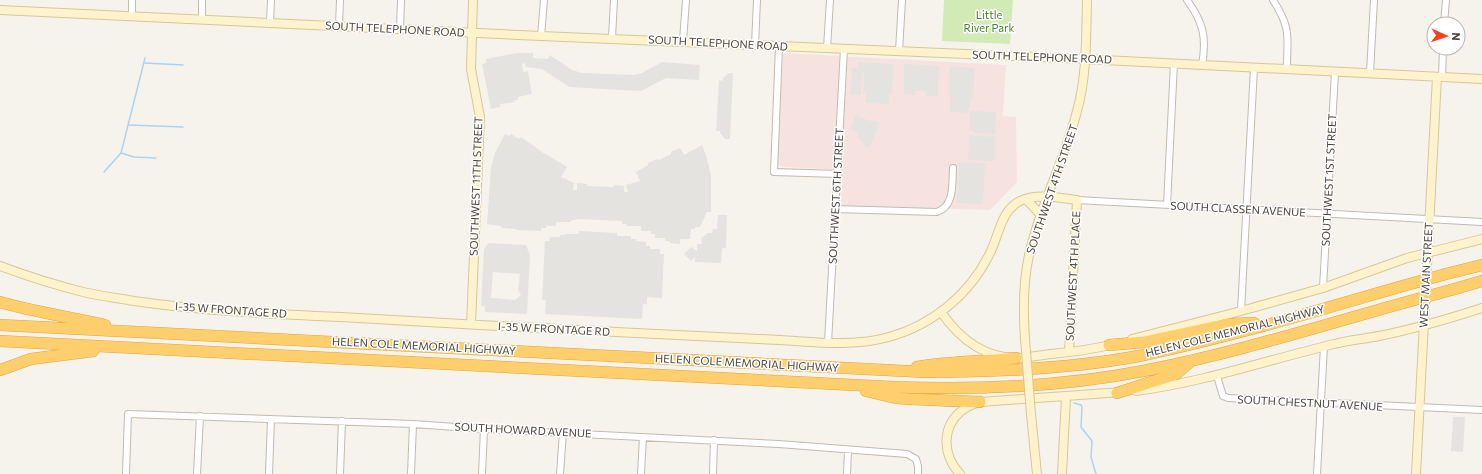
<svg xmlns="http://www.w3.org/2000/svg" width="1482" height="474" font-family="Commissioner,sans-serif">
<rect width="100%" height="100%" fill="#f6f3ec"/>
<!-- medical -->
<path fill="#f6e3e0" d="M783,53l223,12 -3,51 13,1 1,65 -27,28 -149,-4 1,-36 -59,-3 -6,-3z"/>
<!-- green -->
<path fill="#d2eab5" d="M944,0h69l-3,44 -68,-3z"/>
<!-- parking -->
<path fill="#e5e3e0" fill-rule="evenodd" d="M517,53h16v5l15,1 2,-4 22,15 10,3 52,2 8,-2 20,-11 38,3 -1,13v2l-33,-2 -25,13 -72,-4 -27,-18 -16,-2 -1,-4 -3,1 1,8 5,-1 4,23 -14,3v3h-4l1,2 -15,2v3l-9,2 -9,-45 4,-1v-4z
M858,62l36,2 -2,30h-3v10l-24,-1 1,-10h-3l1,-20h-2l-1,22h-11l2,-27h6z
M904,64l35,2 -2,30h-11v-5h-11v4l-11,-1z
M950,66l25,2 -2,30h-2l-3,15 -18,-1 1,-15h-2z
M729,73h4l-3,66h-5l-5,-6v-2h-4l3,-51 4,1v-3z
M970,111l26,1 -1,22 -22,-1v-2h-4z
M856,115l14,6h7l3,2 -11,25 -4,-2 -4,-6 -4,-2 2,-5 -9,-4z
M505,134l4,2 2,-2 8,5 2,-2 24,17h1l21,13 -6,10 13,6 -1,7h4v-7l10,1v2l26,1 1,-2 10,1v6h4l-2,-7 14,-4 -4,-9 12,-7v-2l9,-4 2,1 12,-6v-2l9,-4 4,7 18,-10 5,13 4,18v36h-4l-7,15h-5v2h-4l-1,10h-10v5l-10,-1 -1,-2h-4v-3h-10v-4h-4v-3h-10v-5h-14l-1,-2h-4v-3l-46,-2 -1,1h-4v2h-15v4h-10v2h-5v3l-25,-1v-1l-14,-1 -1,-2 -14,-2 4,-56 4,-15z
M969,135l26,2 -1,24 -26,-1z
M959,162l26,1 -2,41 -26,-1z
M718,215h9l-1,33h-4l-1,15 -26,-1v-5l-4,4 -7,-7 7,-7 6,4v-7h5l-1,-6 7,-5h4l1,-4h4z
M579,231l38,2v3h14v3h5v2l10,1v4h4v3h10v5h4l-2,44 -15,-1v7h-4l-1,15 -97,-5 1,-14h-4l3,-59h4l1,-4h10v-2h5v-1h14z
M488,243l38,2 4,10 -3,59 -42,-2v-6h-4l3,-57zM493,272l27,2 -2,16 3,5 -6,5 -24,-2z
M1453,417h12l-2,35 -12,-1z"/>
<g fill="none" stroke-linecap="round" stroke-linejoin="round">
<!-- stream -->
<path stroke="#a9d4f2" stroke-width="1.5" d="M145,63l38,2
M129,125l54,2
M121,153l13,4 22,1
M104,172l17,-19 24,-95
M1074,403l7,2 1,2 -1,20 11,14 -1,16 5,17"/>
<!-- street casing -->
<g stroke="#c2bbae" stroke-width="8">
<path id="street" d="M1187,0c16,22 20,37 15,65
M1273,0c19,30 14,36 14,69
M132,16v-16
M202,20v-20
M270,23l1,-23
M1444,24l2,-24
M339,26l1,-26
M400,29l1,-29
M541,36l3,-36
M612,38l2,-38
M683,41l3,-41
M755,45l2,-45
M779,46l-5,126 64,2
M827,48l3,-48
M899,51l3,-51
M1370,73l4,-73
M1442,77l1,-29
M1077,200l405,22
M1167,205l7,-142
M835,209l102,3c18,-6 15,-29 16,-44
M1323,288l12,-216
M1241,311l13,-243
M828,343l16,-294
M1217,376l6,20 5,2 254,12
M126,474l2,-60 285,10 71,5 295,15 128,10 9,5 2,7v8
M197,474l3,-58
M269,474l2,-55
M340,474l2,-53
M411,474l2,-50
M482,474l2,-45
M560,474l3,-42
M641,474l2,-37
M713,474l1,-34
M847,474l1,-24
M1317,474l7,-128"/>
</g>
<!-- secondary casing -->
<g stroke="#d6c79b" stroke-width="10">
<path id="secondary" d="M0,10l541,26 543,23 398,20
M1026,199l15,16
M0,266c27,10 55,19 83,26 17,4 34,6 51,9 69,10 138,13 207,16 98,6 197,11 295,16 48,2 96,5 144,7 36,2 73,7 109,-3 43,-12 80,-42 100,-82 10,-18 11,-44 31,-54 17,-8 39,-3 57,-1l-8,152
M941,312c18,26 43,46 76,46 11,0 23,-3 34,-4 21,-2 43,-5 64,-10
M471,324l9,-207 -9,-48 2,-69
M1025,339c-2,-28 -2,-56 4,-84 11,-50 36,-95 48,-144 10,-35 9,-74 10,-111
M1132,339l109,-28 82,-23 84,-30 75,-19
M1136,391c68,-9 132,-31 198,-47 15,-4 30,-5 45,-8 35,-7 69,-17 103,-28
M1031,414l6,60
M960,474c-17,-18 -19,-45 0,-62 6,-5 13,-8 20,-10l142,-10
M1062,474l4,-77
M1416,474l21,-397"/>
</g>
<!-- highway casing -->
<g stroke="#e0a43c" stroke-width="12">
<path id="highway" d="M1446,274l36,-9
M1451,290l31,-9
M0,302c35,10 70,15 105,23
M0,325l925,47c72,0 144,-3 214,-16 88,-18 174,-44 260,-69
M0,341l893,46c83,3 168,0 250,-16 88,-17 174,-44 260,-68
M1109,345l36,-3 84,-18 25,-1
M917,367c33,-6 66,-5 99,-9
M0,370l31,-11 62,-8
M866,391l30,7 14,1 70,3
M1117,393l59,-19 14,-12"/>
</g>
<!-- street -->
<use href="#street" stroke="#fff" stroke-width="6"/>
<!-- secondary -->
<use href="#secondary" stroke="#fff3cd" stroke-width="8"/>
<!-- highway -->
<use href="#highway" stroke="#ffcf6e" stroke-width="11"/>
<!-- secondary-bridge casing -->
<g stroke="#d6c79b" stroke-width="10" stroke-linecap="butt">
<path id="secondary-bridge" d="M1025,339l6,75"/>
</g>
<!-- highway-bridge casing -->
<g stroke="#e0a43c" stroke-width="12" stroke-linecap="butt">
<path id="highway-bridge" d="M1399,287l47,-13
M1403,303l48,-13"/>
</g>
<!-- secondary-bridge -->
<use href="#secondary-bridge" stroke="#fff3cd" stroke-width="8"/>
<!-- highway-bridge -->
<use href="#highway-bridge" stroke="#ffcf6e" stroke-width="11"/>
</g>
<g text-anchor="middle" stroke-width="3" stroke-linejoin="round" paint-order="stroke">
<!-- park labels -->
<g font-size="11" fill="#4a7f2a" stroke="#fff">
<text x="989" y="19">Little<tspan x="989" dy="13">River Park</tspan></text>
</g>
<!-- street labels -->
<g font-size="11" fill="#4b4439" stroke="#fff">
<text transform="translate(395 29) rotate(3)" y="4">SOUTH TELEPHONE ROAD</text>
<text transform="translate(718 43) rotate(3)" y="4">SOUTH TELEPHONE ROAD</text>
<text transform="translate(1042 57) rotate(2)" y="4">SOUTH TELEPHONE ROAD</text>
<text transform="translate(1329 180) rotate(-87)" y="4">SOUTHWEST 1ST STREET</text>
<text transform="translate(476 186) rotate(-88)" y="4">SOUTHWEST 11TH STREET</text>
<text transform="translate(1052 189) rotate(-71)" y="4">SOUTHWEST 4TH STREET</text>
<text transform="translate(836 196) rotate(-87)" y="4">SOUTHWEST 6TH STREET</text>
<text transform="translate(1238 209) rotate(3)" y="4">SOUTH CLASSEN AVENUE</text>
<text transform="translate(1426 275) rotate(-87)" y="4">WEST MAIN STREET</text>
<text transform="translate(1073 276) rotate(-87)" y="4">SOUTHWEST 4TH PLACE</text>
<text transform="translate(231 310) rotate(4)" y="4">I-35 W FRONTAGE RD</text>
<text transform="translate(554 329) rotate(3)" y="4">I-35 W FRONTAGE RD</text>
<text transform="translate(1235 331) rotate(-14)" y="4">HELEN COLE MEMORIAL HIGHWAY</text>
<text transform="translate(424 346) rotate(3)" y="4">HELEN COLE MEMORIAL HIGHWAY</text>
<text transform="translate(747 363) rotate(3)" y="4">HELEN COLE MEMORIAL HIGHWAY</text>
<text transform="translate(1310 403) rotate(3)" y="4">SOUTH CHESTNUT AVENUE</text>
<text transform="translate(523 430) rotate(3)" y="4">SOUTH HOWARD AVENUE</text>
</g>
</g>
<!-- north arrow -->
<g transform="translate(1446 36) rotate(93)"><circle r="19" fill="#ffffff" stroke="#b7b4b0"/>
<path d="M0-3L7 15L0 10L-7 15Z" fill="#fc3f1d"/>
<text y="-6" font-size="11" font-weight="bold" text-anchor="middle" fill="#4b4439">N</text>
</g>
</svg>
